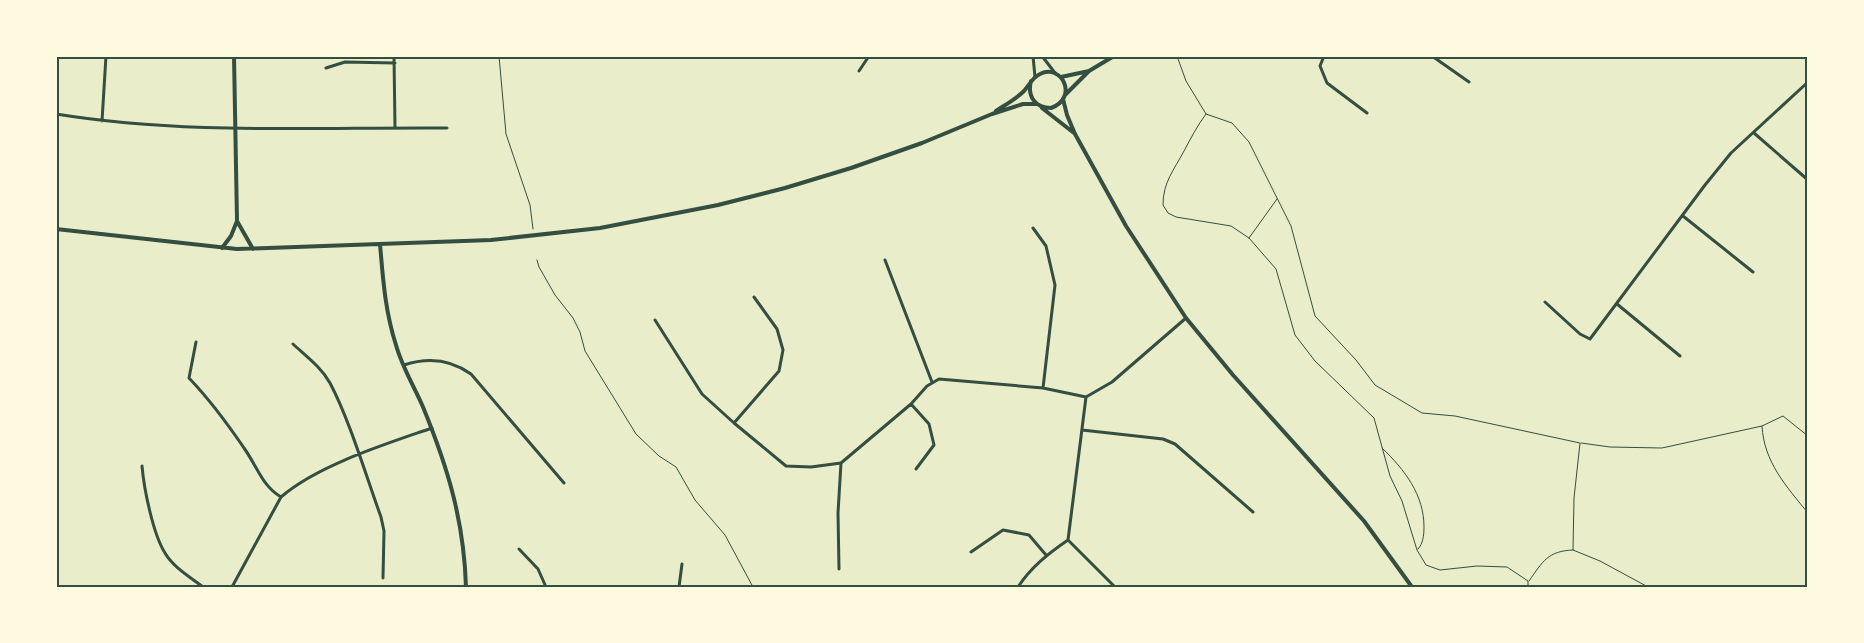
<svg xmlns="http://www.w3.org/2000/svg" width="1864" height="643" font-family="Spectral,serif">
<rect width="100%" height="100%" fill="#e9edc9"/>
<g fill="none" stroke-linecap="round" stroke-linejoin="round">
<!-- path -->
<path stroke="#344e41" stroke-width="1" d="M499,56l7,78 24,71 3,24
M1177,56l9,25 20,33 26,9 17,19 42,84 24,90 41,44 19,25 47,28 33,3 125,27 -6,55 -1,52 27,11 48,26
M1206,114c-9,12 -15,24 -22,37 -10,19 -21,31 -21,54l5,8 8,4 55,9 18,12 27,31 19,66 20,26 59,57 16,58 12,25 15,49 9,15 14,5 37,-4 30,1 21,14v6
M1249,238l28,-39
M537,260l2,7 16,28 18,23 7,14 5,19 51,83 23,22 17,11 19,33 30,35 28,52
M1808,436l-25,-20 -21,10c2,36 24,60 46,87
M1581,443l29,4 52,1 100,-22
M1382,448c23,22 42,47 42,79 0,8 -1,17 -6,22
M1529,581c14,-20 19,-30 44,-31"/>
<!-- minor -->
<path stroke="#344e41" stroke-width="3" d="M394,56l1,72
M1033,56l2,21
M1042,56l13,17
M1324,56l-4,10 7,17 40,30
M1432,56l37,26
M326,68l19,-6 50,1
M859,71l10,-15
M56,114c129,21 261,13 391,14
M102,121l4,-65
M1754,133l54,47
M1683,216l70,56
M1033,228l13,18 9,39 -12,103
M885,260l47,122
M1545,302l35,32 10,5 115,-154 26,-32 77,-71
M1617,304l63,52
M655,320l47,74 32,29 52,43 25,1 30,-4 70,-59 16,-18 12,-7 104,9 43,9
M196,342l-7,36c21,22 38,45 55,70 13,18 18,38 37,49
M293,344c13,12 28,23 37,39 20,38 36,93 51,134l3,14 -1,47
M404,365c24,-8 46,-6 67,9l93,109
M1086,397l26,-15 74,-64
M911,404l18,20 5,21 -18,24
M734,423l45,-52 4,-21 -6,-21 -23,-32
M1082,430l81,9 12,5 78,68
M142,466c2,23 11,68 23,87 8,14 25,24 38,34
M1068,540l47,47
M519,549l19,20 8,18
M971,552l32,-22 26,5 17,20
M839,569l-1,-56 3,-50
M232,587l49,-90c37,-32 105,-53 151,-69
M679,587l3,-23
M1018,587c13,-20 31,-34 50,-47l18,-143"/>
<!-- tertiary -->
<path stroke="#344e41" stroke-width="4" d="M1061,77l28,-6 25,-15
M1065,95l24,-24
M1063,99l4,16 8,19 51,92 60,92 47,57 131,146 48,66
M1042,108l32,25
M996,111c9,-6 20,-12 28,-20 5,-6 9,-14 16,-17 22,-11 39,24 11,34 -16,0 -24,-12 -20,-27
M237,221l16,28
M56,229l181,20 254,-9 109,-12 118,-23 67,-17 66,-20 71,-25 70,-29 31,-10h13
M380,244c3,35 5,67 16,101 6,22 18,41 27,62 25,61 41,114 43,180
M222,248l9,-12 6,-15 -3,-165"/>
</g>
<!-- border -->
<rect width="1864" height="643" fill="none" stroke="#fefae0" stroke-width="115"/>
<rect x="58" y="58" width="1748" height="528" fill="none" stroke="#344e41" stroke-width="2"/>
</svg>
